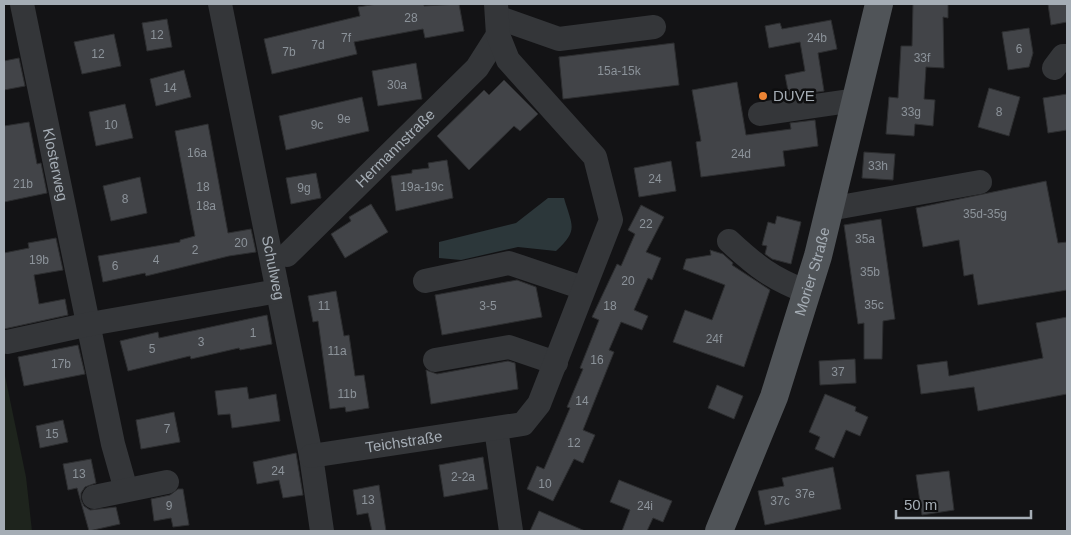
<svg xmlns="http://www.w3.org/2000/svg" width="1071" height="535" font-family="Helvetica,sans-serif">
<rect width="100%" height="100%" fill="#131315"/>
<!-- green -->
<path fill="#1e241d" d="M4,371l22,106 6,54h-28z"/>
<!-- water -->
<path fill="#2c373a" d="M548,198h16c8,28 15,32 -8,53l-38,-4 -57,13 -22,-2v-16l77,-19z"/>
<!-- building -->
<path fill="#424448" stroke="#2d2e30" d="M377,4h47v2l35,-2 5,27 -39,7 -2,-9 -69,13 3,12 -85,20 -8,-35 96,-23 -2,-9z
M913,4h35v14l-5,-1 1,51 -18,-1 -2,32 11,1 -2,26 -18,-2 -1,12 -28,-2 3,-37 9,1 3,-52h11z
M1048,4h19v18l-16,3z
M167,19l5,28 -25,4 -5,-28z
M831,20l6,29 -19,4 6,38 -35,5 -4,-21 20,-4 -5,-29 -31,6 -4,-22 15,-3 2,6z
M1029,28l4,25 -4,14 -21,3 -6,-38z
M114,34l7,32 -39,8 -8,-32z
M674,43l5,42 -116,14 -4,-42z
M19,58l6,28 -21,4v-29z
M416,63l6,36 -44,7 -6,-35z
M184,70l7,27 -35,9 -6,-27z
M504,80l34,34 -18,17 -6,-5 -45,44 -32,-34 47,-46 5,5z
M737,82l9,53 45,-6 -1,-6 25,-3 3,26 -35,5 2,15 -84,11 -5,-35 5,-1 -9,-51z
M989,88l31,9 -11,39 -31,-9z
M1067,94v36l-19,3 -5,-35z
M362,97l7,34 -83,19 -7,-34z
M125,104l8,34 -37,8 -7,-34z
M29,122l8,42 4,-1 6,30 -43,9v-76z
M208,124l20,109 23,-4 5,23 -27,4 -83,20 -1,-3 -42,9 -5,-26 82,-14v-2l15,-4 -20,-105z
M864,152l31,2 -2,26 -31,-2z
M447,160l6,38 -57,13 -5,-35 21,-3v-3l17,-2 -1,-5z
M671,161l5,30 -37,6 -5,-29z
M316,173l5,25 -30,6 -5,-26z
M140,177l7,36 -36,8 -8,-35z
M1046,181l12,62 9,-1v48l-89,15 -5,-31 -9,2 -5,-36 -36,7 -7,-39z
M371,204l17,28 -43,26 -14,-24 20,-13 -2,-4z
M641,205l23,12 -18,35 15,6 -9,22 -4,-2 -14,32 14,6 -6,14 -21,-8 -12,28 5,2 -31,78 12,5 -12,28 -9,-4 -21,42 -26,-12 10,-23 7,3 26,-61 -3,-1 16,-38 -3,-1 19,-48 -7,-3 25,-53 4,2 14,-32 -7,-4z
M777,216l24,6 -10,42 -19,-5 -7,-5 2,-8 -5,-1 6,-23 7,2z
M881,219l14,100 -12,2 -1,38h-18v-36l-6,1 -14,-99z
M56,238l7,32 -29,5 5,29 26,-5 3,16 -64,14v-76l25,-5 -1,-5z
M710,250l13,4 10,9 -1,2 38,25 -26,77 -71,-25 12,-32 27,10 13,-35 -42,-16 3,-10 25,-4z
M517,280l19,7 6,30 -100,18 -7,-40z
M336,291l8,45 5,-1 6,41 9,-1 5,33 -23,4 -1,-5 -15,2 -12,-88 -5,1 -5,-26z
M267,315l5,29 -32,6 -1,-2 -48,11 -1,-3 -62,15 -8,-30 38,-9 1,6z
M1067,317v77l-89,17 -4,-24 -53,7 -4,-29 30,-4 2,15 94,-18 -7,-35z
M78,345l7,29 -61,12 -6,-29z
M855,359l1,24 -36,2 -1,-24z
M508,361l7,2 3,26 -87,15 -5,-34 11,4z
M717,385l26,11 -9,23 -26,-11z
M247,387l2,12 27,-5 4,27 -48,7 -2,-14 -12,1 -3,-24z
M825,394l31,13 -1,4 13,6 -8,19 -14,-6 -12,28 -19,-9 5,-12 -11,-5z
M174,412l6,30 -39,7 -5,-29z
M63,420l5,22 -28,6 -4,-22z
M296,453l7,42 -20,3 -4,-18 -22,4 -4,-22z
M483,457l5,32 -44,8 -5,-32z
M91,459l5,24 -11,4 -4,6v7l3,6 6,4 26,-3 4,17 -31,7 -12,-43 -9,2 -5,-26z
M833,467l8,42 -76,16 -7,-34 26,-5 -2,-8z
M949,471l5,39 -32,5 -6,-40z
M619,480l53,21 -9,21 -10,-4 -6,13h-25l8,-21 -20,-8z
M379,485l7,46h-14l-4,-18 -11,2 -4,-25z
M178,489h5l6,36 -16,2 -2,-9 -17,3 -3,-22 19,-4z
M539,511l46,20h-55z"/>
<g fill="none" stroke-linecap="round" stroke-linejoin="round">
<!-- minor -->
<g stroke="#343639" stroke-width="24">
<path id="s1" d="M22,4l91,440 13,46"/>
<path id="s2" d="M220,4l91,452 11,75"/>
<path d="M497,17l62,22 95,-12"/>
<path d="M1054,68l9,-12h4"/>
<path d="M760,114l96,-14"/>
<path d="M829,209l151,-27"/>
<path d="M729,241c27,25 42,37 78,51"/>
<path id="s3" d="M287,255l190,-187 21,-33"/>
<path d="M425,281l84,-18 74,25"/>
<path d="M7,342l83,-18 188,-33"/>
<path d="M435,360l74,-13 47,16"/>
<path d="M496,429l15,102"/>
<path id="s4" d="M311,456l212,-32 16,-20 72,-184 -16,-63 -87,-97 -10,-25 -2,-31"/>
<path d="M94,497l73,-15"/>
</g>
<!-- major -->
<path stroke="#505458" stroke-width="28" id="s5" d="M719,531l55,-134 44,-141 61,-252"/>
</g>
<!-- markers -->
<circle fill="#ec8434" stroke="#0e0e0f" stroke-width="2" cx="763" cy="96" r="5"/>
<g text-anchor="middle" stroke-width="5" stroke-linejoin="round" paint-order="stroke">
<!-- number labels -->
<g font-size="12" fill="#8c939a">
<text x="411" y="22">28</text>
<text x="157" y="39">12</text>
<text x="346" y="42">7f</text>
<text x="817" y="42">24b</text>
<text x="318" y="49">7d</text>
<text x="1019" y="53">6</text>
<text x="289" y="56">7b</text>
<text x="98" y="58">12</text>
<text x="922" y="62">33f</text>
<text x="619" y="75">15a-15k</text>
<text x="397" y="89">30a</text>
<text x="170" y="92">14</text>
<text x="911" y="116">33g</text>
<text x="999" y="116">8</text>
<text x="344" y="123">9e</text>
<text x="111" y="129">10</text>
<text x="317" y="129">9c</text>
<text x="197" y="157">16a</text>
<text x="741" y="158">24d</text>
<text x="878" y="170">33h</text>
<text x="655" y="183">24</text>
<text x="23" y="188">21b</text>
<text x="203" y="191">18</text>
<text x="422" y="191">19a-19c</text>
<text x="304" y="192">9g</text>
<text x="125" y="203">8</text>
<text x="206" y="210">18a</text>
<text x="985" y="218">35d-35g</text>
<text x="646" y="228">22</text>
<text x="865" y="243">35a</text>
<text x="241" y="247">20</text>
<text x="195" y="254">2</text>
<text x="39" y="264">19b</text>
<text x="156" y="264">4</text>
<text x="115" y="270">6</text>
<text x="870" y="276">35b</text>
<text x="628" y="285">20</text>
<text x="874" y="309">35c</text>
<text x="324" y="310">11</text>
<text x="488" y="310">3-5</text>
<text x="610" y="310">18</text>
<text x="253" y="337">1</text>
<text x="714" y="343">24f</text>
<text x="201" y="346">3</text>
<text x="152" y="353">5</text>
<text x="337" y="355">11a</text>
<text x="597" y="364">16</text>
<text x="61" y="368">17b</text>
<text x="838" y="376">37</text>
<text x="347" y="398">11b</text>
<text x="582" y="405">14</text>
<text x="167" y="433">7</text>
<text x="52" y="438">15</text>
<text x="574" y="447">12</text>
<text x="278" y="475">24</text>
<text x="79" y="478">13</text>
<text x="463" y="481">2-2a</text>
<text x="545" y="488">10</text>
<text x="805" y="498">37e</text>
<text x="368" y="504">13</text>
<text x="780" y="505">37c</text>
<text x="169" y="510">9</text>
<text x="645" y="510">24i</text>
</g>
<!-- poi labels -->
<g font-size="15" fill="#a5adb5" stroke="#0e0e0f" text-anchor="start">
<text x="773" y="101">DUVE</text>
</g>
<!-- street labels -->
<g font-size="15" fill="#a5adb5" stroke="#0e0e0f">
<text dy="5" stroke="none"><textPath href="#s3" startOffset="152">Hermannstraße</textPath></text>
<text dy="5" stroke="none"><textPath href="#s1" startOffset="164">Klosterweg</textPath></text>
<text dy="5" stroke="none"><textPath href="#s2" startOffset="269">Schulweg</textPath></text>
<text dy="5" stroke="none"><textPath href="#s5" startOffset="276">Morier Straße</textPath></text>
<text dy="5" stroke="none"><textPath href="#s4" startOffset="94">Teichstraße</textPath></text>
</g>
</g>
<!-- border -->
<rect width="1071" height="535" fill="none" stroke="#a5adb5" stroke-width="10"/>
<!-- scale -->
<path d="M896 510v8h135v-8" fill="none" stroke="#a5adb5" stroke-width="2.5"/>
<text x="904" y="510" font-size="15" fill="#a5adb5" stroke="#0e0e0f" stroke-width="4" paint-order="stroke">50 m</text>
</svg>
